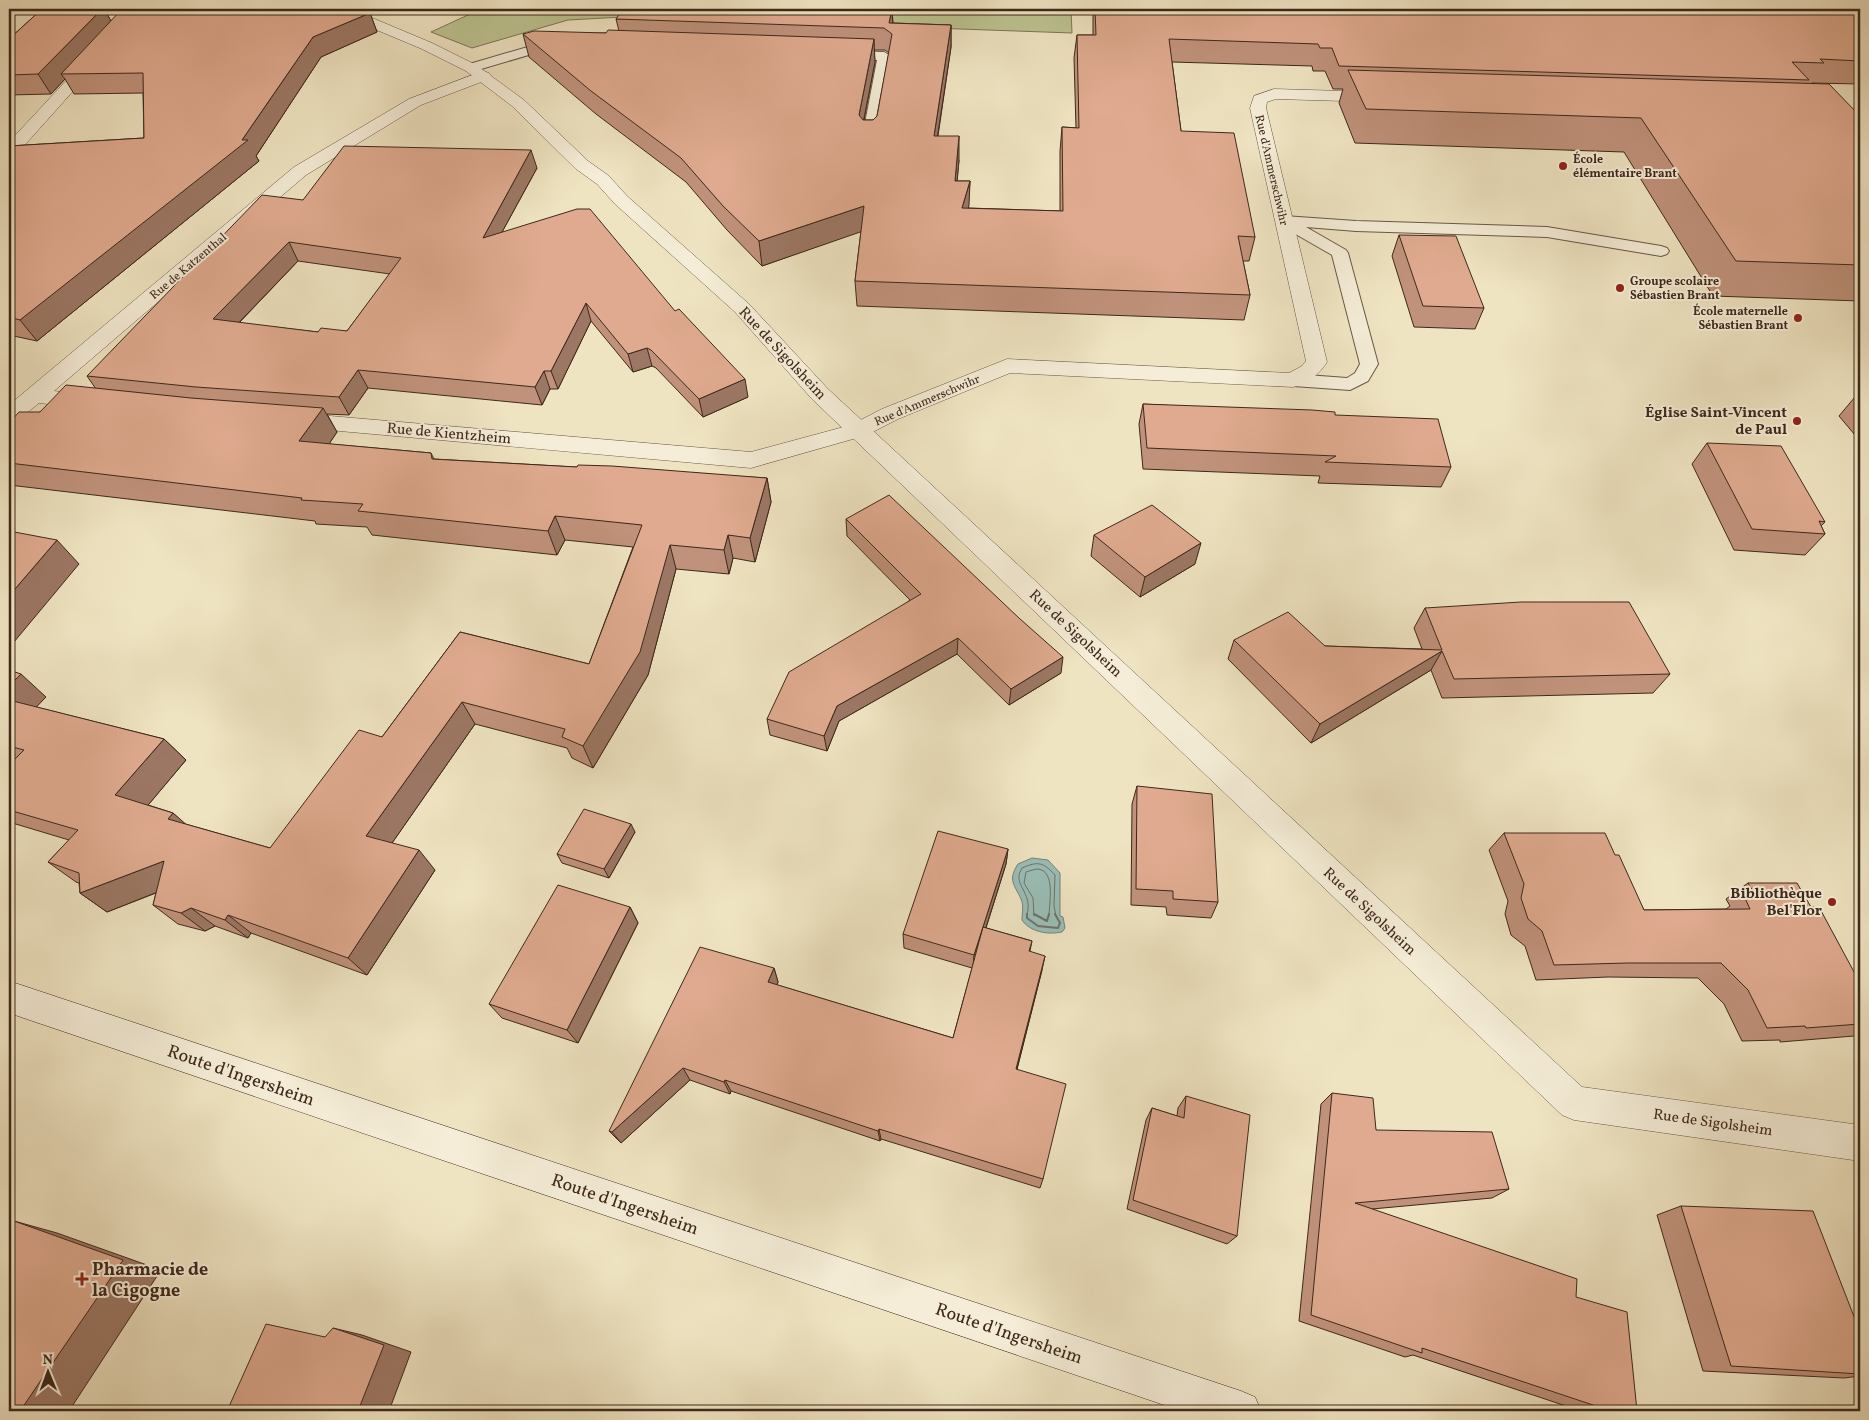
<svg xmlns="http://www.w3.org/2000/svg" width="1869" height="1420" font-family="Vollkorn,serif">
<rect width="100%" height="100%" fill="#efe4c2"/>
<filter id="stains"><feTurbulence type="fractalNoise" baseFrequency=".004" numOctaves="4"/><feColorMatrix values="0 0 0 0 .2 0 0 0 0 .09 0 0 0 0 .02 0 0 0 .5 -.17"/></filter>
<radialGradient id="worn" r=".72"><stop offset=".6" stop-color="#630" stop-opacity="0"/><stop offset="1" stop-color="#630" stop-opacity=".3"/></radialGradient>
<!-- green -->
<path fill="#bcc390" stroke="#7d7656" d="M481,9h590l1,24 -449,-16 -55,3 -96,28 -41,-16z"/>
<!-- water -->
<path fill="#9abeb7" stroke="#758279" d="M1032,858l16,2 12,13v43l3,1 2,11 -3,4c-14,3 -32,0 -40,-12 0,-7 2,-15 -1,-21 -6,-14 -14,-18 -3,-35z"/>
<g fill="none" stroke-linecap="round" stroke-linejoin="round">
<!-- shore-far1 -->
<path stroke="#6c7369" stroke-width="1" d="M1027,916c1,-6 2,-12 0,-17 -3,-12 -13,-18 -5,-31 16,-7 21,-6 33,7l-1,31 2,10
M1034,916l-1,-18 -9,-15 2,-11c3,-1 9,-3 12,-3 18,2 11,35 11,47"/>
<!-- shore -->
<path stroke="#6c7369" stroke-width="2" d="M1027,914v4l11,8 20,2 2,-5 -5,-9
M1034,914l13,7 2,-7"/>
<!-- service casing -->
<g stroke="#6a5745" stroke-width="2">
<path id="service" d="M548,41h12l7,4 -2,3 -16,1 -78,23 -7,-4 2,-3z
M843,51l41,1 7,4 -15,83 -2,3h-10l-2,-3 15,-79 -39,-2 -2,-3z
M1284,216l72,5 191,6 114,19 6,2 2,3 -2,3 -6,2 -114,-19 -191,-6 -50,-4 40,23 2,3 30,111 -10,17 -18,9 -57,-4 -7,-2 -2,-4 2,-4 7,-2 54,4 8,-5 5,-9 -28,-109 -54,-31 -2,-3 2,-3z"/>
</g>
<!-- minor casing -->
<g stroke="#6a5745" stroke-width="1">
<path id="minor" d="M93,9h103l-2,3 -12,3 -82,-2 -5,-1z
M94,54l5,2 3,3 -3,3 -84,94 -6,1v-15l80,-86z
M483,71l6,2 2,3 -2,3 -68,26 -115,70 -252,216 45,6 3,5 -3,5 -8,2 -52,-6 -22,18 -8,2v-18l285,-238 115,-68z
M1274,89l105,3 6,2 2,3 -2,3 -6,2 -103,-3 -9,3 -1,6 61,254c-8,13 -19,21 -34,25l-283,-14 -112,46 -31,16 -116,33 -456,-41 -8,-2 -3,-5 3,-5 8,-2 456,39 100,-27 31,-16 125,-50 282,14 13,-7 4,-5 -56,-253 4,-12z"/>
</g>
<!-- tertiary casing -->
<g stroke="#6a5745" stroke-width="1">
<path id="tertiary" d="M332,9h19l81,34 44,22 48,35 64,61 21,15 18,20 122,108 79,85 754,698 278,38v36l-286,-41 -12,-5 -750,-716 -77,-87 -120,-108 -18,-20 -21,-15 -64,-63 -46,-35 -44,-22 -88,-37z"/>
</g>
<!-- secondary casing -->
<g stroke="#3e281b" stroke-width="1">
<path id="secondary" d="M9,981l1232,410 14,6 6,14h-79l-1173,-398z"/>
</g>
<!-- service -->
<use href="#service" fill="#f5edd7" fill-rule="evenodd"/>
<!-- minor -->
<use href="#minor" fill="#f5edd7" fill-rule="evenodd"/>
<!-- tertiary -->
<use href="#tertiary" fill="#f5edd7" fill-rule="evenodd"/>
<!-- secondary -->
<use href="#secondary" fill="#f5edd7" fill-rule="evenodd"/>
</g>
<!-- wall -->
<path fill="#c0927b" stroke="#3e281b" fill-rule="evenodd" d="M42,9h62l7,12 259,-8 7,19 -56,25 -65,99 3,5 -222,180 -28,-6v-189l135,-8 -1,-45 -69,1 -9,-15 -14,15 -42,1v-56z
M892,9l1,14 58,2v22l-13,89 21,24 -2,21h13l-2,27 92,3v-60l2,-24 14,1 -2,-70 3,-23h16v-26h767v75l-48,-1 -1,1 49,32v185l-147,-5 -89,-144 -269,-9 -16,-40 4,-14h-10l-8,-18h-12l-1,-5 -140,-4 9,69 74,106 -6,24h-6l7,34 -6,25 -387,-14 -2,-25 6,-50 -99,35 -35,-36 -41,-48 -90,-68 -67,-57 -6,-23 83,-1 13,-2 -3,-12zM874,50h11l4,3 -12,63 -4,4h-9l11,-58z
M537,168l-35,64 246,165 -45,20 -47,-49 -4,-2 -19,6 -42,-51 -33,68h-8l-8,16 -174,-17 -19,27 -22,-1 10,18 -8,12 102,9 3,6 333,19 4,24 -16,60 -22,-4 -4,16 -53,-5 -28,106 -55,93 -21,-10 -5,-10 -92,-24 -83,119 43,27 -68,105 -116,-42 -3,5 -33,-12 -10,5 -27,-7 -25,-19 3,-12 -49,19 -27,-19 -1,-10 -3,-1 -28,-20 21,-22 -60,-18v-57l5,-4 -5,-2v-89l37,27 -10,10 128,32 22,21 -38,45 25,8 12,11 85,24 112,-111 78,-105 129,32 44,-117 -68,-7 -8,15 -185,-20 -5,-8 -51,-3 -1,-3 -306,-36v-62l31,-11 56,-23 -9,-13 216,-176zM298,261l92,13 -43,57 -29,1 -79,-9z
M1399,235l85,73 -9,21 -61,-2 -22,-71z
M1860,391v50l-21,-25z
M1143,404l192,11 116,52 -10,20 -123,-4 2,-7 -177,-7 -4,-45z
M1707,443l118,79 -4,4 4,8 -20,21 -71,-5 -42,-86z
M846,519l215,154 -52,32 -52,-51 -118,67 -12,30 -57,-16 -3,-16 143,-119 -63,-64z
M1094,535l101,29 -55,33 -49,-41z
M1425,608l245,66 -17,19 -211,5 -11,-28 -120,73 -83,-84 6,-19 91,6 97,3 -8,-21z
M1137,786l81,116 -7,16 -44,-3 -1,-8 -35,-2 1,-101z
M635,832l-26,46 -47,-15 -5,-9z
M1504,833l111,22 29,55 82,-1 4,-3 -4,-7 22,-16 63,24 49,76v50l-6,3 -74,6v-2l-38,1 -18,-37 -26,-26 -90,-1 -72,3 -11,-34 -14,-11 -6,-21 3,-13 -19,-51z
M1008,849l-2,15 -20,64 46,13 -2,10 12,19 -25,99 26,110 -3,9 -159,-49 -1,2 -149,-50 -1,3 -40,-14 -69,63 -12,-12 165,-163 4,14 -1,3 176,53 19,-70 -68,-20 -1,-14z
M630,907l8,16 -60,120 -76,-25 -13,-14z
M1332,1093l44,37 133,59 -17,9 -120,11 204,88 61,114h-56l-168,-56 -8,2 -106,-36 22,-217z
M1186,1096l51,140 -10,8 -100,-35 19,-89 6,-12 25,8 1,-8z
M1681,1206l179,126v44l-16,2 -141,-7 -46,-156z"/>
<!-- shaded-wall -->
<path fill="#9c7764" stroke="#3e281b" d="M102,9h2l10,17 -53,48 4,5 -14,15 -13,-20z
M892,9l1,22 -4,-8z
M370,13l7,19 -56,25 -65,99 3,5 -222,180 -17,-21 222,-180 71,-103z
M951,25v22l-17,112v-23z
M874,39l1,23 -15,77 -1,-24z
M959,136v24l-4,45v-24z
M531,150l6,18 -48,88 -6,-18z
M970,181l-1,24 -7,27v-24z
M864,206l2,24 -104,36 -3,-25z
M289,242l9,19 -74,77 -11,-19z
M586,303l5,18 -33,68 -7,-18z
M647,348l5,18 -19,6 -5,-18z
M358,370l10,18 -19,27 -10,-18z
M544,371l6,18 -8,16 -7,-18z
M745,379l3,18 -45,20 -4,-18z
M323,408l14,24 -23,34 -15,-25z
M767,478l4,24 -16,60 -5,-24z
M555,516l10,24 -8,15 -9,-24z
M728,535l5,23 -4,16 -5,-24z
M57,540l22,24 -70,84v-52z
M1201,543l-6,21 -55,33 5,-20z
M670,545l6,24 -28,106 -55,93 -10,-22z
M958,638l-1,16 -118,67 -12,30 -3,-15 13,-30z
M1442,651l-11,19 -120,73 9,-19z
M1063,657l-2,16 -52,32 2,-16z
M21,674l25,23 -22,23 -15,-13v-21z
M462,702l13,22 -92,132 -17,-20z
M164,739l22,21 -47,56 -24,-21z
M173,813l23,20 -28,-14z
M631,824l4,8 -26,46 -5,-9z
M1008,849l-2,15 -33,104 1,-13z
M419,850l16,20 -68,105 -19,-17z
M164,861l24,19 -81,32 -27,-19z
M630,907l8,16 -60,120 -11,-13z
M191,908l24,18 -10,5 -24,-18z
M228,915l23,18 -3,5 -23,-18z
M1045,956l-3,14 -28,111 2,-12z
M774,968l4,14 -6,14 -4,-14z
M683,1068l7,12 -69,63 -9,-11z
M725,1080l6,11 -1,3 -6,-12z
M879,1129l2,10 -1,2 -2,-10z
M14,1221l43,12 104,37 -92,141h-49z
M333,1328l29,7 49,17 -22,59h-31z"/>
<!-- building -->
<path fill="#dfaa8f" stroke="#3e281b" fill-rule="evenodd" d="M42,9h60l-64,65 -29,1v-36z
M122,9h239l9,4 -57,24 -71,103h6l-228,180 -11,-3v-171l135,-8 -1,-65 -82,1z
M623,9h269l-3,14 62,2 -17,111h25l-4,45h15l-8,27 101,3 -1,-84 17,1 -2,-93h19l-1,-26h765v52l-40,-2 4,4 -32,-1 17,18 -470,-14 -7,-18h-12l-2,-4 -149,-5 12,92 53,2 21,104 -17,-1 12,59 -395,-14 9,-75 -105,35 -36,-35 -42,-48 -90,-67 -68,-57 11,-3 72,2 2,-3 266,9 -15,76 4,5h10l4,-4 15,-82 -8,-6 -268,-9z
M1348,70l481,14 31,32v149l-124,-4 -95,-143 -275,-9z
M344,146l187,4 -48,88 94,-29h13l85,102 4,-2 66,70 -46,20 -48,-49 -4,-2 -19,6 -42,-51 -35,68h-7l-9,16 -177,-17 -19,27 -143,-10 -109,-11 175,-181 41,5zM289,242l112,16 -54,73 -26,-3 -3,4 -105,-13z
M1399,235l57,1 28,72 -61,-2z
M66,385l125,13 132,10 -24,33 132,12 1,6 145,8 1,-2 34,1 155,12 -17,60 -22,-3 -4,15 -54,-5 -30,107 -57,94 -21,-9 3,-8 -103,-27 -96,134 53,14 -71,108 -120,-43 -3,5 -34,-12 -10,5 -28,-8 11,-44 -84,32 -1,-20 -31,-11 30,-32 -69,-20v-45l15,-15 -15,-4v-46l155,39 -49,56 58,18 -5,6 102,29 89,-118 23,7 78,-105 129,32 53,-139 -87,-9 -7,15 -190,-20 5,-7 -62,-4 1,-2 -293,-35v-40l10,-11h21z
M1143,404l169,6 23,2v3l103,4 13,48 -126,-5 11,-6 -189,-8z
M1707,443l74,3 44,76 -6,-1 6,13 -73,-5z
M889,495l130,123 44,39 -52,32 -53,-51 -121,68 -13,30 -57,-17 22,-47 132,-78 -75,-75z
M1152,505l49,38 -56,34 -51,-42z
M9,531l48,9 -48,56z
M1521,602h108l41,72 -216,5 -12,-28 -122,73 -86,-84 54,-28 37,34 117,4 -17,-42z
M9,670l12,4 -12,12z
M1137,786l75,8 6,108 -45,-3v-8l-37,-2z
M584,809l47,15 -27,45 -47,-15z
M938,831l70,18 -34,106 -71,-21z
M1504,833h101l10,22h4l25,55 106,-1 -6,-13h12l-8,-13h49l14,24h8l41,76v41l-54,4 -1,-2 -38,2 -19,-38 -27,-27h-93l-74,2 -12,-34 -14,-12 -7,-21 3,-14z
M558,885l72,22 -63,123 -78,-26z
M983,927l49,14 -3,10 16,5 -29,113 50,15 -23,95 -164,-50 -1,2 -153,-51 -1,2 -41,-14 -71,64 -3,-1 91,-184 74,21 -6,14 185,56z
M1332,1093l41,5 3,32 116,2 17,57 -154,14 222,76 -1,18 51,15 10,99h-26l-189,-63v5l-111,-38z
M1186,1096l64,19 -13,121 -104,-36 19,-92 32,10z
M1681,1206l132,5 47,121v42l-129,-8z
M14,1221l109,39 -103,151h-11v-183z
M266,1324l59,13 8,-9 51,17 -26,66h-131z"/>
<!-- markers -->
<g fill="#8f2418" stroke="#f5edd7" stroke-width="2">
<circle cx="1563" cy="166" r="5"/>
<circle cx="1620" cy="288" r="5"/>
<circle cx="1798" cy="318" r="5"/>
<circle cx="1797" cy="421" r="5"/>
<circle cx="1832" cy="902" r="5"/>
<path d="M79.5 1271.5h5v5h5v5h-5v5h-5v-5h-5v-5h5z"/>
</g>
<g text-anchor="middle" stroke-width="4" stroke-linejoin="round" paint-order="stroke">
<!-- far-poi labels -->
<g font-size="12" font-weight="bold" fill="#3e281b" stroke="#f5edd7" text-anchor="start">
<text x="1573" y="163">École<tspan x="1573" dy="14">élémentaire Brant</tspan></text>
<text x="1630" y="285">Groupe scolaire<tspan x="1630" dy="14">Sébastien Brant</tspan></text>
<text x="1788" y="315" text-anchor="end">École maternelle<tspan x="1788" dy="14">Sébastien Brant</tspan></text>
</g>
<!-- far-street labels -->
<g font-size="12" fill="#3e281b" stroke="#f5edd7">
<text transform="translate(1272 170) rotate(77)" y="4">Rue d'Ammerschwihr</text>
<text transform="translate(188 266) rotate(-40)" y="4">Rue de Katzenthal</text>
<text transform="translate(927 400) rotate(-23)" y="4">Rue d'Ammerschwihr</text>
</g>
<!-- street labels -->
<g font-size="15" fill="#3e281b" stroke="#f5edd7">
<text transform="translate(783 353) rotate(47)" y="5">Rue de Sigolsheim</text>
<text transform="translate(449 433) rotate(5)" y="5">Rue de Kientzheim</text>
<text transform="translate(1076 633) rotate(43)" y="5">Rue de Sigolsheim</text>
<text transform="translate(1370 911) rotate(43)" y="5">Rue de Sigolsheim</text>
<text transform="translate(1713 1122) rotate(8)" y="5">Rue de Sigolsheim</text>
</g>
<!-- poi labels -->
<g font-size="15" font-weight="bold" fill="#3e281b" stroke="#f5edd7" text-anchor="end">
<text x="1787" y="417">Église Saint-Vincent<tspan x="1787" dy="17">de Paul</tspan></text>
<text x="1822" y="898">Bibliothèque<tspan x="1822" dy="17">Bel'Flor</tspan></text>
</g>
<!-- near-street labels -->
<g font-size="18" fill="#3e281b" stroke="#f5edd7">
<text transform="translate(241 1075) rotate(19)" y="6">Route d'Ingersheim</text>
<text transform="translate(625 1204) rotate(19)" y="6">Route d'Ingersheim</text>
<text transform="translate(1009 1333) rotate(19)" y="6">Route d'Ingersheim</text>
</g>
<!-- near-poi labels -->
<g font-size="18" font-weight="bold" fill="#3e281b" stroke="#f5edd7" text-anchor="start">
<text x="92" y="1275">Pharmacie de<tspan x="92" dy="21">la Cigogne</tspan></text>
</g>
</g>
<!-- margin -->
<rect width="1869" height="1420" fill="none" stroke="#efe4c2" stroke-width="30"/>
<rect x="10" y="10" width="1849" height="1400" fill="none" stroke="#3e281b" stroke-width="2.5"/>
<rect x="15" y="15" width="1839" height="1390" fill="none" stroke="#3e281b"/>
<!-- north arrow -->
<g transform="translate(48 1372) rotate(359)" stroke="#f5edd7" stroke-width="4" paint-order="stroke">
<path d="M0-4L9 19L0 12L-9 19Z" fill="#3e281b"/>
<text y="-8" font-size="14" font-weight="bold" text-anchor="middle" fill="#3e281b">N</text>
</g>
<rect width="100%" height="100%" filter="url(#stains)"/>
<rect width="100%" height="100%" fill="url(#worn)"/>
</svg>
